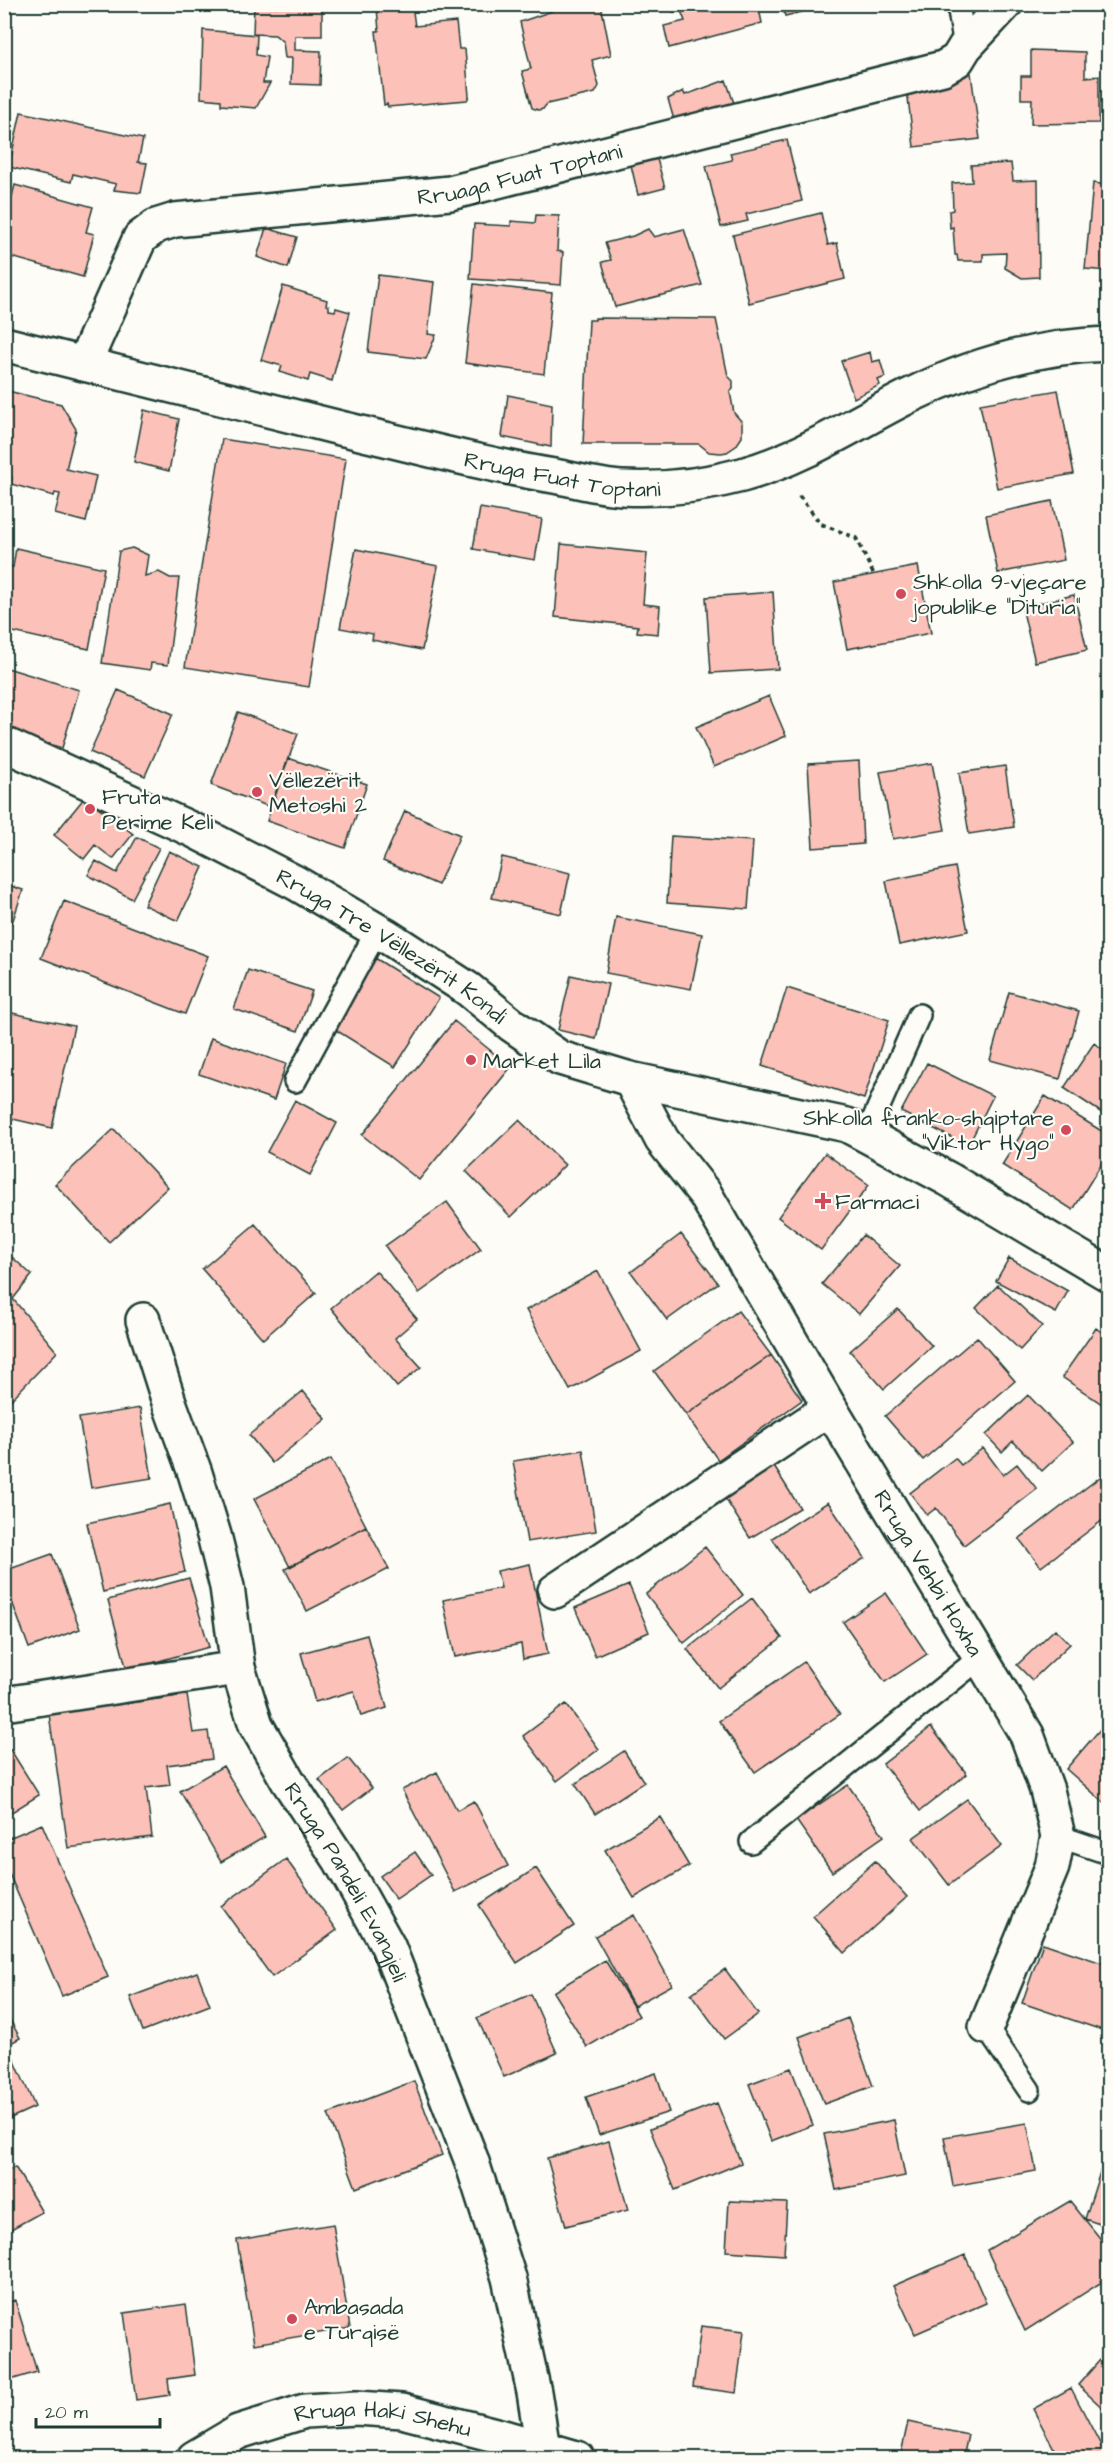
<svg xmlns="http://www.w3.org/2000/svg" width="1113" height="2463" font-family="'Architects Daughter',sans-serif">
<rect width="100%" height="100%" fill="#fdfcf7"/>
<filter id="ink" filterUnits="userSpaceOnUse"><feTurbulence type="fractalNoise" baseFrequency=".0167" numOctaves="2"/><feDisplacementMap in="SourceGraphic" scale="12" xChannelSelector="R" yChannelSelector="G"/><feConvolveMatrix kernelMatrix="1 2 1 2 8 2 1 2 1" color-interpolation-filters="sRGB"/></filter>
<g filter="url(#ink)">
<!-- building -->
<path fill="#fcc1b8" stroke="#1f3d34" stroke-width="1.5" d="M550,4h51l10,51 -19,5 7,26 -4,7 -48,11 -4,5 -5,1 -6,-2 -10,-37 9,-2 -11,-47 32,-11z
M672,4h86l4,19 -93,25 -5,-22 21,-5 -4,-10 -8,1z
M782,4h52l-49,12z
M412,5l3,21 41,-4 3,27h6l4,47 -2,4 -79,7 -1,-3 -3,1 -8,-74h3l-2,-23z
M254,6l68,2v28h-27v14l26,1 -1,34 -29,-1 1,-26h-7l-2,-16 -8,-7 -22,-1z
M203,30l54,5 -1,20 11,2 -4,26h7l-14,25 -35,-3v-5l-20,-2z
M1031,50l54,2v25l14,-1v47l-68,1 1,-25h-11v-23h10z
M971,73l9,66 -66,8 -8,-65z
M726,80l10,29 -60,18 -8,-28 15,-8 2,4z
M21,112l122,27 -5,23 9,1 -6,30 -27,-3 2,-6 -43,-10 -2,8 -62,-15z
M787,140l15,61 -56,13 2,7 -27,6 -15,-61 26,-6 -2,-7z
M657,159l8,29 -27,7 -7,-30z
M1011,163l2,18 25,-1 1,97 -17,1 -17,-10 1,-15 -23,1v7h-25l-1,-6h-2l-2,-28 -3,1 -1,-17 4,-1 -1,-27 20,-1 -1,-17z
M1093,183l15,2v86l-23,-2z
M15,185l78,22 -7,25 8,2 -11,43 -79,-22v-40h3z
M821,213l7,32 9,-2 8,36 -96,24 -16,-68z
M536,215l23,1 -2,35 6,1 -2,33 -91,-6 4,-55 37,2v-5l24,2z
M266,228l31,9 -9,31 -31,-11z
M648,229l6,8 30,-8 18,56 -87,22 -13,-45 9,-2 -6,-17 28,-7z
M378,275l56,7 -6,52 8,1 -10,24 -58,-7z
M474,284l78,9 -8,81 -79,-11z
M283,286l44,14 -1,5 3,1v4l6,1 1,-3 14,4 -18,69 -22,-7 -2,7 -28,-9 2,-6 -21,-6z
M595,318l121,1 12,57 5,5v8l-3,3 4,21 8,9v15l-6,9 -9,6 -6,1 -12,-1 -10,-8h-116l6,-124h6z
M870,352l2,10 8,-2 5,17 -7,3 2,5 -26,13 -13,-37z
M4,390l57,14 15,25 -10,40 30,7 -10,46 -31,-8 5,-20 -5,-1 -1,3 -43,-12 1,-7 -8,-2z
M1058,390l16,84 -77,14 -17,-84z
M508,395l44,9 -1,43 -49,-10z
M144,410l35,9 -10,52 -35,-9z
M1108,426v61l-4,-1z
M222,439l124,20 -37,228 -124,-20z
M1052,501l12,59 -66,13 -12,-58z
M480,508l62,11 -7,41 -62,-11z
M561,544l86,9 -4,51 17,2 -2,28 -21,-2 1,-6 -83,-9z
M16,548l88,20 -15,81 -85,-19v-40l5,-24 4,1z
M132,548l16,7 -3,21 14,-4 11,6h9l-11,87 -17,-2 -1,7 -48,-7 17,-112z
M356,549l82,17 -16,84 -50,-10 1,-6 -33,-6z
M918,566l13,67 -84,16 -13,-67z
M773,592l5,77 -67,4 -5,-76z
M1074,595l13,55 -52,12 -13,-55z
M4,667l75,23 -17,58 -58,-17z
M118,690l55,24 -28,62 -55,-24z
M769,696l17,40 -72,31 -18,-40z
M238,712l60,22 -28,73 -59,-22z
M288,758l79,26 -22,64 -78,-27z
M859,761l4,83 -50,4 -5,-84z
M932,763l13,67 -52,9 -13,-67z
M1005,766l9,61 -45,7 -10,-61z
M85,797l48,37 -20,25 -18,-14 -11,14 -30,-24z
M405,811l55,24 -22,50 -55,-24z
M671,836l82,5 -5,68 -81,-6z
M137,837l22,11 -27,51 -44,-24 8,-14 21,12z
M169,851l34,16 -25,54 -34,-16z
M502,857l68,16 -9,41 -69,-16z
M955,867l13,64 -69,14 -13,-64z
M4,884l19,6 -11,33 -8,-2z
M64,901l144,55 -23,58 -144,-56z
M616,917l86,17 -11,55 -85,-16z
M375,958l64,40 -44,69 -64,-40z
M248,970l64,21 -14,40 -64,-22z
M571,975l37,9 -12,55 -38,-9z
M787,988l102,32 -25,79 -102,-33z
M1009,992l70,19 -19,68 -70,-19z
M12,1013l62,13 -22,102 -48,-11v-71z
M454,1021l57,46 -92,113 -57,-45z
M211,1038l75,26 -12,36 -75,-26z
M1094,1043l14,10v64l-44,-29z
M927,1063l66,33 -25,50 -67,-34z
M1045,1096l63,39v18l-35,57 -71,-45z
M295,1100l42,23 -27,52 -43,-23z
M519,1120l46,45 -54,52 -45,-46z
M114,1129l54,58 -59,55 -54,-58z
M825,1153l44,32 -48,65 -43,-33z
M447,1202l34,47 -62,44 -34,-47z
M255,1224l61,69 -53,46 -61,-70z
M681,1234l37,49 -51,37 -36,-48z
M863,1235l37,31 -41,48 -37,-30z
M4,1250l28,25 -19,24 44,53 -53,55z
M1009,1258l59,33 -12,22 -60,-32z
M376,1271l41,48 -22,19 26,29 -24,20 -66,-79z
M598,1271l43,80 -71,39 -44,-80z
M998,1285l44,41 -22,24 -44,-42z
M898,1309l34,37 -48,43 -34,-38z
M738,1311l33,44 -85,60 -32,-44z
M1096,1328l12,9v71l-46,-31z
M977,1337l38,44 -92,79 -38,-44z
M771,1355l31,45 -84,60 -32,-45z
M303,1391l23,28 -54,44 -23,-28z
M1028,1395l45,47 -31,29 -29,-30 -11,11 -16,-17z
M140,1408l12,70 -61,10 -12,-70z
M983,1448l20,27 14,-11 20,25 -73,56 -28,-37 -9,7 -17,-22 45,-35 6,7z
M583,1450l13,81 -69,11 -14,-81z
M331,1459l35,67 -76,41 -36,-68z
M773,1465l27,43 -50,30 -27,-43z
M1104,1474l4,6v47l-5,-7 -62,47 -22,-28z
M828,1502l37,56 -56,36 -37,-56z
M170,1504l15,68 -82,20 -16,-69z
M366,1526l23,43 -82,42 -22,-42z
M705,1547l38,48 -59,48 -38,-49z
M52,1554l28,75 -51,19 -25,-68v-9z
M530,1564l18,90 -25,5 -2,-15 -66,13 -12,-57 58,-12 -4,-17z
M189,1578l20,69 -82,23 -19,-70z
M629,1585l20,47 -54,24 -20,-48z
M886,1593l41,61 -42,28 -42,-60z
M752,1598l30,40 -64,50 -31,-39z
M1055,1629l15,15 -38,36 -15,-15z
M367,1635l20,73 -26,8 -7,-25 -39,11 -14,-49z
M804,1662l36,52 -85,58 -36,-51z
M187,1695l6,38 15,-2 4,28 -45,6 3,20 -24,3 6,49 -84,11 -19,-134z
M566,1704l33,45 -42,32 -34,-45z
M1108,1720v86l-42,-37z
M931,1727l36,47 -47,37 -37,-47z
M10,1749l29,46 -35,22v-64z
M624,1751l20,31 -49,32 -20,-30z
M348,1758l24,30 -29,22 -24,-30z
M223,1766l42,71 -44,25 -41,-71z
M437,1772l20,38 17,-9 34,65 -53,26 -53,-102z
M848,1785l36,51 -52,36 -36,-52z
M967,1799l35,47 -53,39 -36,-47z
M660,1817l29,49 -55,32 -29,-48z
M42,1824l66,153 -46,19 -58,-134v-22z
M415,1852l16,23 -35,24 -16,-23z
M286,1859l51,71 -65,47 -51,-71z
M875,1861l32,36 -62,56 -32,-37z
M536,1868l38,58 -57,37 -38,-58z
M634,1915l38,70 -38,21 -39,-70z
M1043,1943l65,22v45l-6,20 -80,-27z
M605,1960l34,56 -52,31 -34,-55z
M725,1969l33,45 -34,25 -33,-45z
M197,1972l13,33 -67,26 -13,-34z
M531,1994l26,59 -53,24 -27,-59z
M4,2009l16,29 -16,9z
M848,2018l25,68 -49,18 -25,-67z
M14,2059l21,48 -31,14v-58z
M791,2068l22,57 -42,16 -22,-57z
M656,2073l13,39 -70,23 -13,-38z
M414,2081l28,74 -86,33 -28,-74z
M717,2103l24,60 -66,27 -25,-61z
M894,2120l11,56 -69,14 -12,-56z
M1027,2123l9,48 -83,15 -9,-49z
M609,2141l19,69 -62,16 -19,-68z
M1108,2147v80l-23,-8z
M15,2167l27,45 -38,21v-60z
M729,2201l58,2 -3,52 -58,-4z
M1070,2201l38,47v30l-83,53 -38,-81z
M333,2224l17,104 -96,16 -17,-104z
M965,2255l21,48 -71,31 -22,-48z
M15,2300l22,72 -33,10v-78z
M186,2304l9,71 -27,4 2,16 -34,5 -12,-87z
M701,2326l43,5 -8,62 -43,-6z
M1108,2351v62l-30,-28z
M1071,2388l36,69 -2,1h-46l-26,-49z
M908,2422l60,13 -5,23h-63z"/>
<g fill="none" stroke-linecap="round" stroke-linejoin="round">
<!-- lane casing -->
<g stroke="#1f3d34" stroke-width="26">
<path id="lane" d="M958,4l7,43
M295,1081l82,-150
M866,1136l53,-121
M1058,1836l50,17
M751,1842l230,-185
M986,2027l43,63"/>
</g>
<!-- street casing -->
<g stroke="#1f3d34" stroke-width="38">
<g id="street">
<path id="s1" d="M84,364l56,-126 16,-12 19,-6 275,-27 493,-125 14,-8 8,-13 40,-43"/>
<path id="s2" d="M4,744l191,87 101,52 92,54 80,52 44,36 48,33 70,21 217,46 101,54 160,95"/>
<path id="s3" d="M630,1079l32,61 43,54 125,214 197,327 20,55 11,46 -6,31 -66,160"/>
<path id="s4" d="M143,1320l26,82 26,71 19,62 13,52 11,81 18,57 32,56 52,79 48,86 83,213 38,119 25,114 9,57"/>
<path d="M555,1591l275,-183"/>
<path d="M4,1704l234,-36"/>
<path id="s5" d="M194,2458l44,-26 67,-21 51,-3 46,3 105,27 70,20"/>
</g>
</g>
<!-- secondary casing -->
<g stroke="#1f3d34" stroke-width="38">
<g id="secondary">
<path id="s6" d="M4,344c112,28 224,56 336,84 71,17 142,36 214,48 22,4 46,11 68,12 39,2 83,-3 120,-13 59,-16 113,-52 167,-79 63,-31 130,-50 199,-52"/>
</g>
</g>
<!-- path -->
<path stroke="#1f3d34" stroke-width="4" stroke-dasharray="4.5 4.5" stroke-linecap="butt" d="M799,496l22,28 35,14 18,37"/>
<!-- lane -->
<use href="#lane" stroke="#fdfcf7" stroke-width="21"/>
<!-- street -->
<use href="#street" stroke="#fdfcf7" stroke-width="33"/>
<!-- secondary -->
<use href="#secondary" stroke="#fdfcf7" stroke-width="33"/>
</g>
</g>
<!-- markers -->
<g fill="#d1495b" stroke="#fdfcf7" stroke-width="2">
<circle cx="901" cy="594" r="6"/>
<circle cx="257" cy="792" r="6"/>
<circle cx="90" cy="809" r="6"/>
<circle cx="471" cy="1060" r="6"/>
<circle cx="1066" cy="1130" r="6"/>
<path d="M820 1192h6v6h6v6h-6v6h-6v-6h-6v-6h6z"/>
<circle cx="292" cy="2319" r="6"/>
</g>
<g text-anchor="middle" stroke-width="4.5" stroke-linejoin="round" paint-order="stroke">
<!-- street labels -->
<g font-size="22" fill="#1f3d34" stroke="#fdfcf7">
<text dy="8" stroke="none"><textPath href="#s1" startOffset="526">Rruaga Fuat Toptani</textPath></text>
<text dy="8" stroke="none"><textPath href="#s6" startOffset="574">Rruga Fuat Toptani</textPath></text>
<text dy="8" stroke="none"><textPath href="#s2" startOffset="438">Rruga Tre Vëllezërit Kondi</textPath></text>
<text dy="8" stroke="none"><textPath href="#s3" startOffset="578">Rruga Vehbi Hoxha</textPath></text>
<text dy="8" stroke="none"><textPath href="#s4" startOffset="603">Rruga Pandeli Evangjeli</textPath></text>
<text dy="8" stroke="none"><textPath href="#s5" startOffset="200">Rruga Haki Shehu</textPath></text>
</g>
<!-- poi labels -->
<g font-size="22" fill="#1f3d34" stroke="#fdfcf7" text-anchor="start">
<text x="913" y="589">Shkolla 9-vjeçare<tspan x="913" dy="25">jopublike "Dituria"</tspan></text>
<text x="269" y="787">Vëllezërit<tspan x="269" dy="25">Metoshi 2</tspan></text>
<text x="102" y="804">Fruta<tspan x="102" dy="25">Perime Keli</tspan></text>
<text x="483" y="1068">Market Lila</text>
<text x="1054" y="1125" text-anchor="end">Shkolla franko-shqiptare<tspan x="1054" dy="25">"Viktor Hygo"</tspan></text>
<text x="835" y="1209">Farmaci</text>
<text x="304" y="2314">Ambasada<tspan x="304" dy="25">e Turqisë</tspan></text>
</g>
</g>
<!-- margin -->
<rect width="1113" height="2463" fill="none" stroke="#fdfcf7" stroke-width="24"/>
<rect x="12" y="12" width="1089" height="2439" fill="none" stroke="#1f3d34" stroke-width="2" filter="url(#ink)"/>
<!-- scale -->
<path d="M36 2418v9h124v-9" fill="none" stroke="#1f3d34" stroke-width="3"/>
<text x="45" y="2418" font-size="18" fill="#1f3d34" stroke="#fdfcf7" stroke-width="4.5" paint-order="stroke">20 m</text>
</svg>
